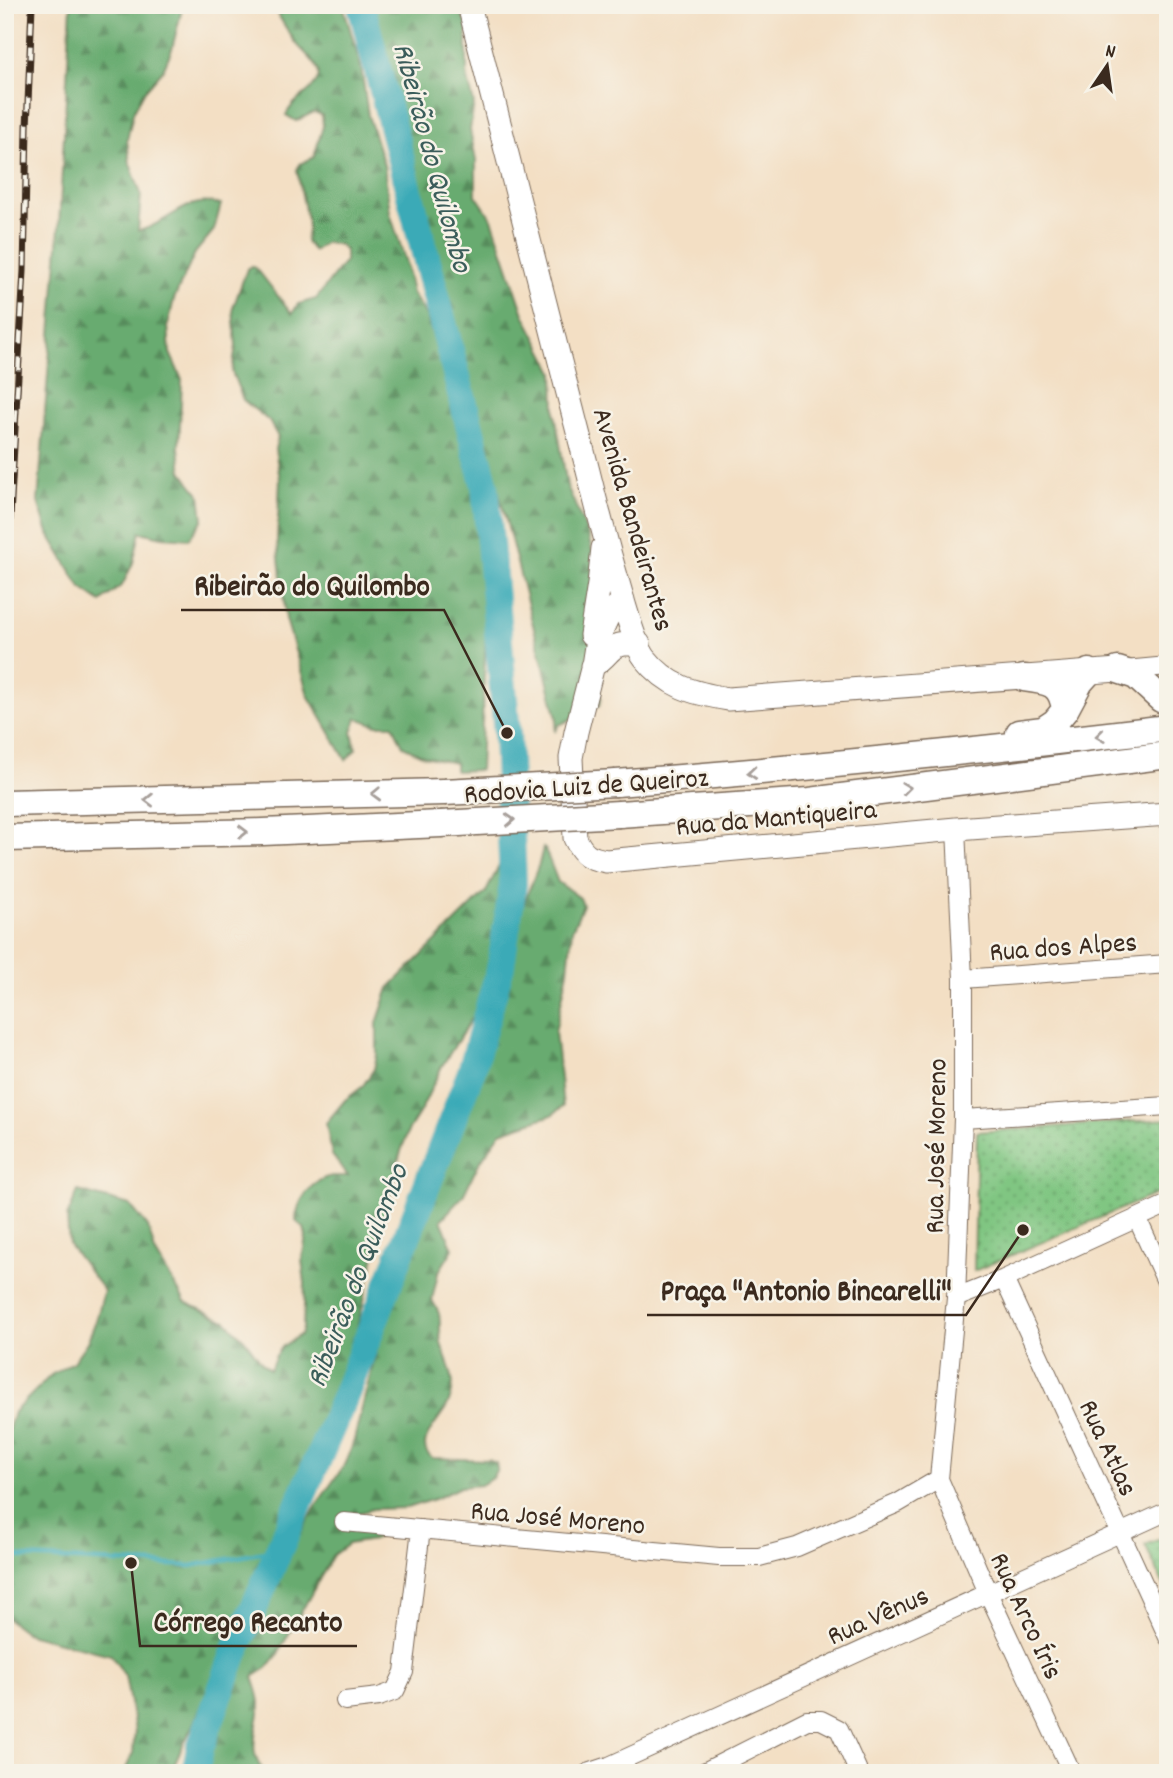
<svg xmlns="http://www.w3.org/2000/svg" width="1173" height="1778" font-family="Dekko,sans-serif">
<defs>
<pattern id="forest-firs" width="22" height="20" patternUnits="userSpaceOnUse" patternTransform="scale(1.75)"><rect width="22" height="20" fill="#68ab70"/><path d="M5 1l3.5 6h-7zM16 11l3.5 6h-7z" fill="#578b5b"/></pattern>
<pattern id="park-dots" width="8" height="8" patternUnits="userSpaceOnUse" patternTransform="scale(1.75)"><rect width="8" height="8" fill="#80c682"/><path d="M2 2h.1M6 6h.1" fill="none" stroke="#6aa16a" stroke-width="1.8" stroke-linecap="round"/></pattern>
</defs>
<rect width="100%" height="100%" fill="#f7f3e8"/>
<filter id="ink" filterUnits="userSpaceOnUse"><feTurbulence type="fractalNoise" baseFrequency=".0143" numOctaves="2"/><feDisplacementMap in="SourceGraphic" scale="14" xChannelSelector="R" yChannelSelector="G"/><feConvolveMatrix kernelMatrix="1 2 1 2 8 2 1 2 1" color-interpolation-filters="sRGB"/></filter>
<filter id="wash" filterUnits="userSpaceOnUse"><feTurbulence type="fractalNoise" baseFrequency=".00686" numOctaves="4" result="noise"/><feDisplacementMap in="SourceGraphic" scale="28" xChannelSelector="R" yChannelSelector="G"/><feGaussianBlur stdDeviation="1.57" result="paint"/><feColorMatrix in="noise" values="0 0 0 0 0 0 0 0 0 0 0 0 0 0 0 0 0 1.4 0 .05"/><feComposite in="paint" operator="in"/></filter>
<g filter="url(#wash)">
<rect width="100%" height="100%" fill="#f3dfc4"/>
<!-- forest -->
<path fill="url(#forest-firs)" stroke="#526a47" stroke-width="2" d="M71,5h112l-11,44 -9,21 -20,23 -10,20 -6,27 3,24 11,30 -3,37c21,-4 41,-25 61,-28 6,-1 15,0 22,1l-7,26 -19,23 -21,46 -6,26 2,28 12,27 -3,68 3,24 18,23 3,24 -14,20 -27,-2 -22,-5 -7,31 -10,21 -22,18 -20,-14 -33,-55 -10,-31 20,-257z
M273,5h70l18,62 7,48 16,50 6,48 16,50 6,30 14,22 10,30 13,26 34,106 14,55 2,28 -3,32 -10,39 -6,139 -25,1v-8l-31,-7 -21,-10 -10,-21h-17l-19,-7 -5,14 4,17 -10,11 -38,-65 -22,-76 -9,-78 3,-62 -5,-30 3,-12 -9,-16 -26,-21 -11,-28 4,-26 -3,-38 14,-39 5,-3 5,3 35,45 6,-10 18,-5 29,-38v-11l-5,-5 -14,-3 -12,9 -8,-9 2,-17 -11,-55 3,-6 14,-7 9,-31 -1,-11 -8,-3 -18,9 -10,-6c7,-15 21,-20 30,-32 11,-15 -13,-30 -20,-40 -8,-12 -17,-25 -23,-38z
M373,5h84l10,20v50l7,29 -4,26 6,30v35l16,24 32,95 30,58 1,41 12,73 20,46 11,40 -8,87 11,39 -2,8 -40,19 -4,7 2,-14z
M543,848l2,1 13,33 22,16 3,7 -11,25 -4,41 -13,61 8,74 -11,9 -51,17 -23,33 -15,31 -22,24 12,29 -15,24 -6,27c2,4 6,10 7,14 2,9 0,19 2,28 5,23 19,36 7,62 -7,15 -37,41 -15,54l55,2 8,3 1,6 -5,9 -11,7 -21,2 -23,11 -30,10 -34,1 -22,6 31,19 -9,6 -25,4 -15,11 -57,102 -9,11 -14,9c3,9 7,19 7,27 -1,24 -16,51 7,69h-62l18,-71 10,-22 35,-93 15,-21 11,-22 25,-43 27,-38 8,-23 24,-96 3,-24 37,-147 121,-309z
M509,854l2,23 -3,29 -17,73 -9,23 -40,64 -21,44 -12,19 -9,25 -42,170 -5,49 -6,26 -171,361 -3,13h-49l9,-20 2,-23 -10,-54 -14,-21 -83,-21 -23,-17v-176l9,-29 37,-37 22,-13 14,-20 9,-21 8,-30 -35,-46 -2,-28 11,-26 52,14 18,22 7,25 30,50 41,19 19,19 17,23 8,7 5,-13 8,-11 18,-12 2,-7 2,-44 -3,-23 4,-24 -2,-8 -8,-7c0,-19 16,-42 36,-45 5,0 11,0 16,0l-16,-21 -6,-32 19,-23 17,-13 12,-18 3,-14v-32l12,-35 97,-96 17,-34z"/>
<!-- park -->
<path fill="url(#park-dots)" stroke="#5e7850" stroke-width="2" d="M1168,1119v70l-194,82 3,-139z
M1168,1536v58l-23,-49z"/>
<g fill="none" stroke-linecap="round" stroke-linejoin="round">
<!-- stream -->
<path stroke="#3aaab7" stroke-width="4.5" d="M5,1556l186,10 89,-17"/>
<!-- river -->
<path stroke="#3aaab7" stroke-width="28" d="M195,1773l5,-25 35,-96 108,-251 128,-329 30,-107 12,-81 -6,-151 -22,-247 -124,-481"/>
</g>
</g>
<g filter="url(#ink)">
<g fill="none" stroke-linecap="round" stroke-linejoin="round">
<!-- minor casing -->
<g stroke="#7b6958" stroke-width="20">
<path id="minor" d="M1125,670l43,-4
M956,829l7,150v140l-7,179 -17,181 49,114 84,180
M963,979l205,-15
M963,1119l205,-13
M1137,1218l31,68
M1004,1279l164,358
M956,1298l48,-19 164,-75
M344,1522l375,35h40l38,-10 101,-44 41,-24
M345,1701l34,-4 16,-6 9,-19 17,-143
M588,1773l21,-7 559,-255
M702,1773l105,-53h14l18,9 20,44"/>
</g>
<!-- major casing -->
<g stroke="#7b6958" stroke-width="25">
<path id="major" d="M469,5c40,156 79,311 119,466 11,45 23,89 36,133 5,16 11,41 21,54 23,29 48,35 83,41l390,-29
M623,600l-15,16 -11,24 -4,25 -17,67 -5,26 4,80c8,17 14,20 31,23l350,-32 212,-15
M591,635l8,-51 4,-36
M592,666c23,-13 13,-24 47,-22"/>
</g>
<!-- highway casing -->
<g stroke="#7b6958" stroke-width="29">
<path id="highway" d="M1118,670l18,6 25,23 7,3
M1024,678c25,3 38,5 41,32
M1019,733l24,-3 12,-8 10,-12 15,-28 9,-10
M616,783c184,-14 368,-33 552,-55
M5,803l439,-11
M619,814l191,-13 358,-46
M5,838l258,-6 178,-8"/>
</g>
<!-- minor -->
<use href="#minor" stroke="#fff" stroke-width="18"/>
<!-- major -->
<use href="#major" stroke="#fff" stroke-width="23"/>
<!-- highway -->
<use href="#highway" stroke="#fff" stroke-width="26"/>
<!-- rail casing -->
<g stroke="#3b2a1e" stroke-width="7">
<path id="rail" d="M5,604l19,-333 3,-143 5,-123"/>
</g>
<!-- rail -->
<use href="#rail" stroke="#f7f3e8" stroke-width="4.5" stroke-dasharray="13" stroke-linecap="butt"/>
<!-- highway-bridge casing -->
<g stroke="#7b6958" stroke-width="29" stroke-linecap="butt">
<path id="highway-bridge" d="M444,792l172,-9
M441,824l178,-10"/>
</g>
<!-- highway-bridge -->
<use href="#highway-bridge" stroke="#fff" stroke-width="26"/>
</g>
<!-- one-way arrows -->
<defs><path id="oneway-chevron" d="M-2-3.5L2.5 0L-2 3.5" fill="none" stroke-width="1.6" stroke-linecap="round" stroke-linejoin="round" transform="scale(1.75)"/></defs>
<g stroke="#a79f9a">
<use href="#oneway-chevron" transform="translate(1100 736) rotate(173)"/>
<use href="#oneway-chevron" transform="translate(752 773) rotate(175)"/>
<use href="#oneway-chevron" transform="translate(906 788) rotate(-7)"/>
<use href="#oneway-chevron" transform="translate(376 794) rotate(178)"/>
<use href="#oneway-chevron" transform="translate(149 800) rotate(179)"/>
<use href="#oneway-chevron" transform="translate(510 820) rotate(-3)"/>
<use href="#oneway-chevron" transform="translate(243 832) rotate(-1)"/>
</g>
</g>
<g text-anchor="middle" stroke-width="5" stroke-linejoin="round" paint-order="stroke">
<!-- street labels -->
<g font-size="28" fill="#3b2a1e" stroke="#f7f3e8">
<text transform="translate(635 519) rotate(74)" y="10">Avenida Bandeirantes</text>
<text transform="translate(586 784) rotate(-4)" y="10">Rodovia Luiz de Queiroz</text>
<text transform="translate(776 816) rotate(-5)" y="10">Rua da Mantiqueira</text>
<text transform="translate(1063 945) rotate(-4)" y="10">Rua dos Alpes</text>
<text transform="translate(934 1146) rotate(-89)" y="10">Rua José Moreno</text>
<text transform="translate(1110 1447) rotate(65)" y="10">Rua Atlas</text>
<text transform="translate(558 1516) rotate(5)" y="10">Rua José Moreno</text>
<text transform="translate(877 1614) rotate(-24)" y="10">Rua Vênus</text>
<text transform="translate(1028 1615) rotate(65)" y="10">Rua Arco Íris</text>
</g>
<!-- water labels -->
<g font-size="30" font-style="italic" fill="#3b5d5b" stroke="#f7f3e8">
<text transform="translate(434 157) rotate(75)" y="10">Ribeirão do Quilombo</text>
<text transform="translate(356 1275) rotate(-69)" y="10">Ribeirão do Quilombo</text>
</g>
</g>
<!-- callouts -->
<path fill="none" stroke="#3b2a1e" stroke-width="2.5" d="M507 733L444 610H181M1023 1230L966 1315H647M131 1563L140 1646H357"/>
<g fill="#3b2a1e" stroke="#f7f3e8" stroke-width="2.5">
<circle cx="507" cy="733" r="7"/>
<circle cx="1023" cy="1230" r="7"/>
<circle cx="131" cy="1563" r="7"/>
</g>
<g font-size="30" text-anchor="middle" font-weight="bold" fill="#3b2a1e" stroke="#f7f3e8" stroke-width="5" stroke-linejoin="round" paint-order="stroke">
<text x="312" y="595">Ribeirão do Quilombo</text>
<text x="806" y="1300">Praça "Antonio Bincarelli"</text>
<text x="248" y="1631">Córrego Recanto</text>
</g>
<!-- margin -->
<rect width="1173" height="1778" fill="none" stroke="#f7f3e8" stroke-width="28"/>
<!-- north arrow -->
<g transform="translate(1107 66) rotate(13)" stroke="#f7f3e8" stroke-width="5" paint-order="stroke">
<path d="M0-5L12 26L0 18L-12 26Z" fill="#3b2a1e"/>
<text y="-10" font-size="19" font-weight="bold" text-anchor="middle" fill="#3b2a1e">N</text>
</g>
</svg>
